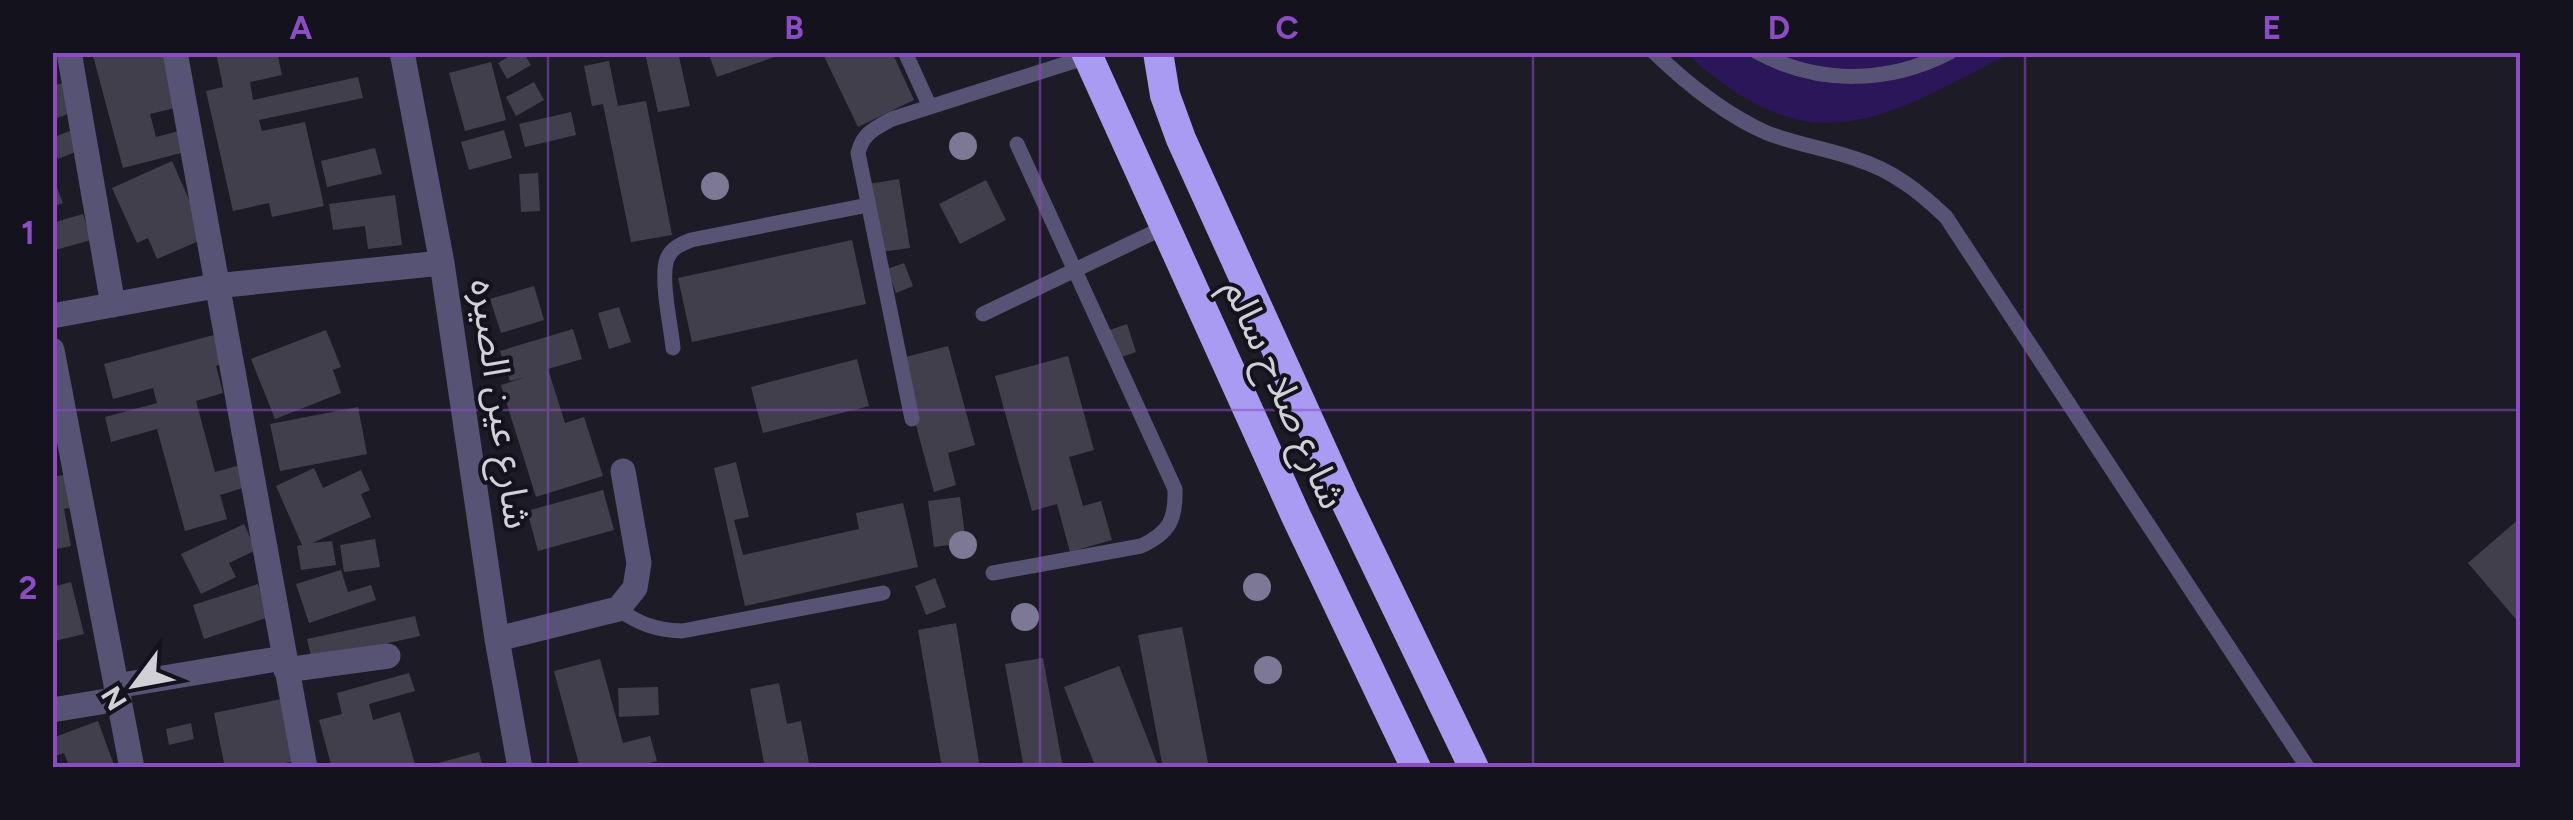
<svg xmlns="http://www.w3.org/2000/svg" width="2573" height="820" font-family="Figtree,'Noto Sans Arabic',sans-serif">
<rect width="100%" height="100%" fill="#1d1c26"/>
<!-- green -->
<path fill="#2a1659" d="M1686,53h325c-132,68 -199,115 -325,0z"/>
<!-- building -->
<path fill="#413f4b" d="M92,52h72l15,55 -29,7 6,23 23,-6 6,21 -62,16z
M216,52h61l5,23 -32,7 3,18 105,-23 5,21 -104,22 3,11 43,-9 19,84 -52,11 -3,-14 -36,8 -27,-120 17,-4z
M516,52h7l8,13 -24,14 -9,-16z
M678,52l12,54 -32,6 -13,-59z
M708,52h78v1l-69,24z
M822,52h70l22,48 -56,27z
M609,61l9,45 28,-5 26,134 -41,7 -28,-138 -11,2 -8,-40z
M491,62l15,58 -41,11 -16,-58z
M534,82l10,18 -28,16 -10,-19z
M63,83l10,29 -21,8v-34z
M571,112l5,23 -51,12 -6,-23z
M72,130l8,20 -22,9 -6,-21z
M504,130l8,28 -43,12 -8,-28z
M375,148l7,26 -55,13 -6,-26z
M172,161l34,77 -49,21 -9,-21 -11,5 -25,-55z
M538,173l2,38 -19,1 -2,-38z
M52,175l11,28 -11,4z
M899,179l11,69 -29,4 -12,-68z
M986,180l20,40 -46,24 -21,-40z
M395,195l7,50 -34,4 -3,-23 -32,4 -4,-26z
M83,214l8,26 -39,11v-28z
M852,240l14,64 -174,38 -14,-64z
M904,263l9,23 -17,7 -9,-24z
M534,286l10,34 -43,13 -11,-34z
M619,307l12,35 -22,7 -11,-36z
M1127,324l9,28 -17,6 -9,-28z
M573,329l9,30 -34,10 17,54 19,-6 19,59 -67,21 -35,-112 22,-7 -13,3 -10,-30z
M326,330l15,37 -8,3 8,23 -66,26 -24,-60z
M214,335l8,29 -6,2 7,27 -27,8 19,71 25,-7 6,22 -26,8 7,24 -42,12 -28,-102 -46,13 -6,-25 52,-14 -4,-15 -40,11 -9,-35z
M948,346l27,99 -27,8 8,32 -22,7 -36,-133z
M1068,356l26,94 -25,7 14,49 18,-5 11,39 -42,12 -13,-48 -25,7 -37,-135z
M857,359l12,47 -106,27 -12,-46z
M358,407l9,47 -87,17 -10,-47z
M736,462l13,55 -15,3 9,35 116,-26 -3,-16 47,-10 15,64 -173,39 -31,-138z
M314,468l9,20 38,-18 9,20 -9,4 10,23 -59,26 20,-2 4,24 -35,5 -4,-24 5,-1 -26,-59z
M68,474l6,33 -10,2 7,37 -19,4v-73z
M603,490l11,40 -76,21 -11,-40z
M960,497l6,46 -32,4 -6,-46z
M2520,518v106l-52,-61z
M244,524l12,26 -27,13 7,14 -35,17 -20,-40z
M375,539l5,28 -36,5 -4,-27z
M341,570l7,22 23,-7 5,15 -67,23 -13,-39z
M935,578l11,29 -20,8 -11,-29z
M71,582l13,52 -29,7 -3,-54z
M258,584l11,33 -65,22 -11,-34z
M415,616l5,20 -108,24 -5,-21z
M956,623l24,145h-38l-24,-138z
M1182,627l27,141h-46l-25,-133z
M1043,658l20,110h-39l-19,-104z
M600,659l23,84 27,-7 7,25 -26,7h-51l-26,-97z
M1119,666l40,102h-63l-32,-81z
M409,673l6,18 -46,13 4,16 27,-8 16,56h-84l-13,-48 23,-6 -5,-21z
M779,683l8,41 14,-3 9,47h-45l-15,-79z
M658,687l1,28 -40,2 -1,-29z
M281,699l13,62 -31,7h-38l-11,-55z
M98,721l17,47h-45l-6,-15 -12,4v-19z
M191,723l3,16 -25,6 -3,-16z
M479,752l4,16h-56v-2z"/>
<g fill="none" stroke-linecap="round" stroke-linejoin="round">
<!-- lane -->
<path stroke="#575375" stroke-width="15" d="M905,52l25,55
M1654,52c34,33 70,62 113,81 29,11 60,16 89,26 36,11 64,33 90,58l362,551
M1757,52c62,33 131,32 193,0
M983,314l182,-87
M673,348c-2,-22 -13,-69 -6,-89 4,-11 14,-15 24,-19l177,-35
M912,419l-54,-266c5,-20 16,-24 34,-34l195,-62
M993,573l148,-27c28,-13 35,-26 34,-57l-158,-345
M618,609c21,15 38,21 64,22l201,-38"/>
<!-- street -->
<path stroke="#575375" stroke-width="25" d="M69,52l44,253
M175,52l130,716
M402,52l40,211 55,376 23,129
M52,316l163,-30 227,-23
M52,350l80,418
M497,639l121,-30 17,-21 4,-25 -16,-92
M286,670l102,-14
M116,686l167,-28
M52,710l67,-11"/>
<!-- highway -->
<path stroke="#a99bf2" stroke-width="30" d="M1086,52l210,464 120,252
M1158,52l7,43 16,44 162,357 131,272"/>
</g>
<!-- trees -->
<g fill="#7c7895">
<circle cx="963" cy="146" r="14"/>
<circle cx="715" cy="186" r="14"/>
<circle cx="963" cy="545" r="14"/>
<circle cx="1257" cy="587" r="14"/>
<circle cx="1025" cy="617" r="14"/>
<circle cx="1268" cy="670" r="14"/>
</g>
<!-- grid -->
<path fill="none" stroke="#8c4dc4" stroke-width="2.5" stroke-opacity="0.55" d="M548,52v716M1040,52v716M1533,52v716M2025,52v716M52,410h2468"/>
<g text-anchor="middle" stroke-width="8" stroke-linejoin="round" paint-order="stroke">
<!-- street labels -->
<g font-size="38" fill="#d1d0d7" stroke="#14131d">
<text transform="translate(1285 394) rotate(66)" y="13">شارع صلاح سالم</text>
<text transform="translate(501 404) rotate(82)" y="13">شارع عين الصيره</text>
</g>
</g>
<!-- border -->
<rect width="2573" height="820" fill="none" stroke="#14131d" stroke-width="110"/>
<!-- north arrow -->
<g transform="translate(135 685) rotate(238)" stroke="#14131d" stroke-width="8" paint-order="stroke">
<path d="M0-8L18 38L0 25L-18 38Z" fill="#d1d0d7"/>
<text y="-15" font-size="28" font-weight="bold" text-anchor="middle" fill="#d1d0d7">N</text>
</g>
<rect x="55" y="55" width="2463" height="710" fill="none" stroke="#8c4dc4" stroke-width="4"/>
<g font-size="32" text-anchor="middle" font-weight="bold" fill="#8c4dc4">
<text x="301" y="39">A</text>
<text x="794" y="39">B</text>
<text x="1287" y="39">C</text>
<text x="1779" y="39">D</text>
<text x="2272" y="39">E</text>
<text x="28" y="244">1</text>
<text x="28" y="599">2</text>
</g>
</svg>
